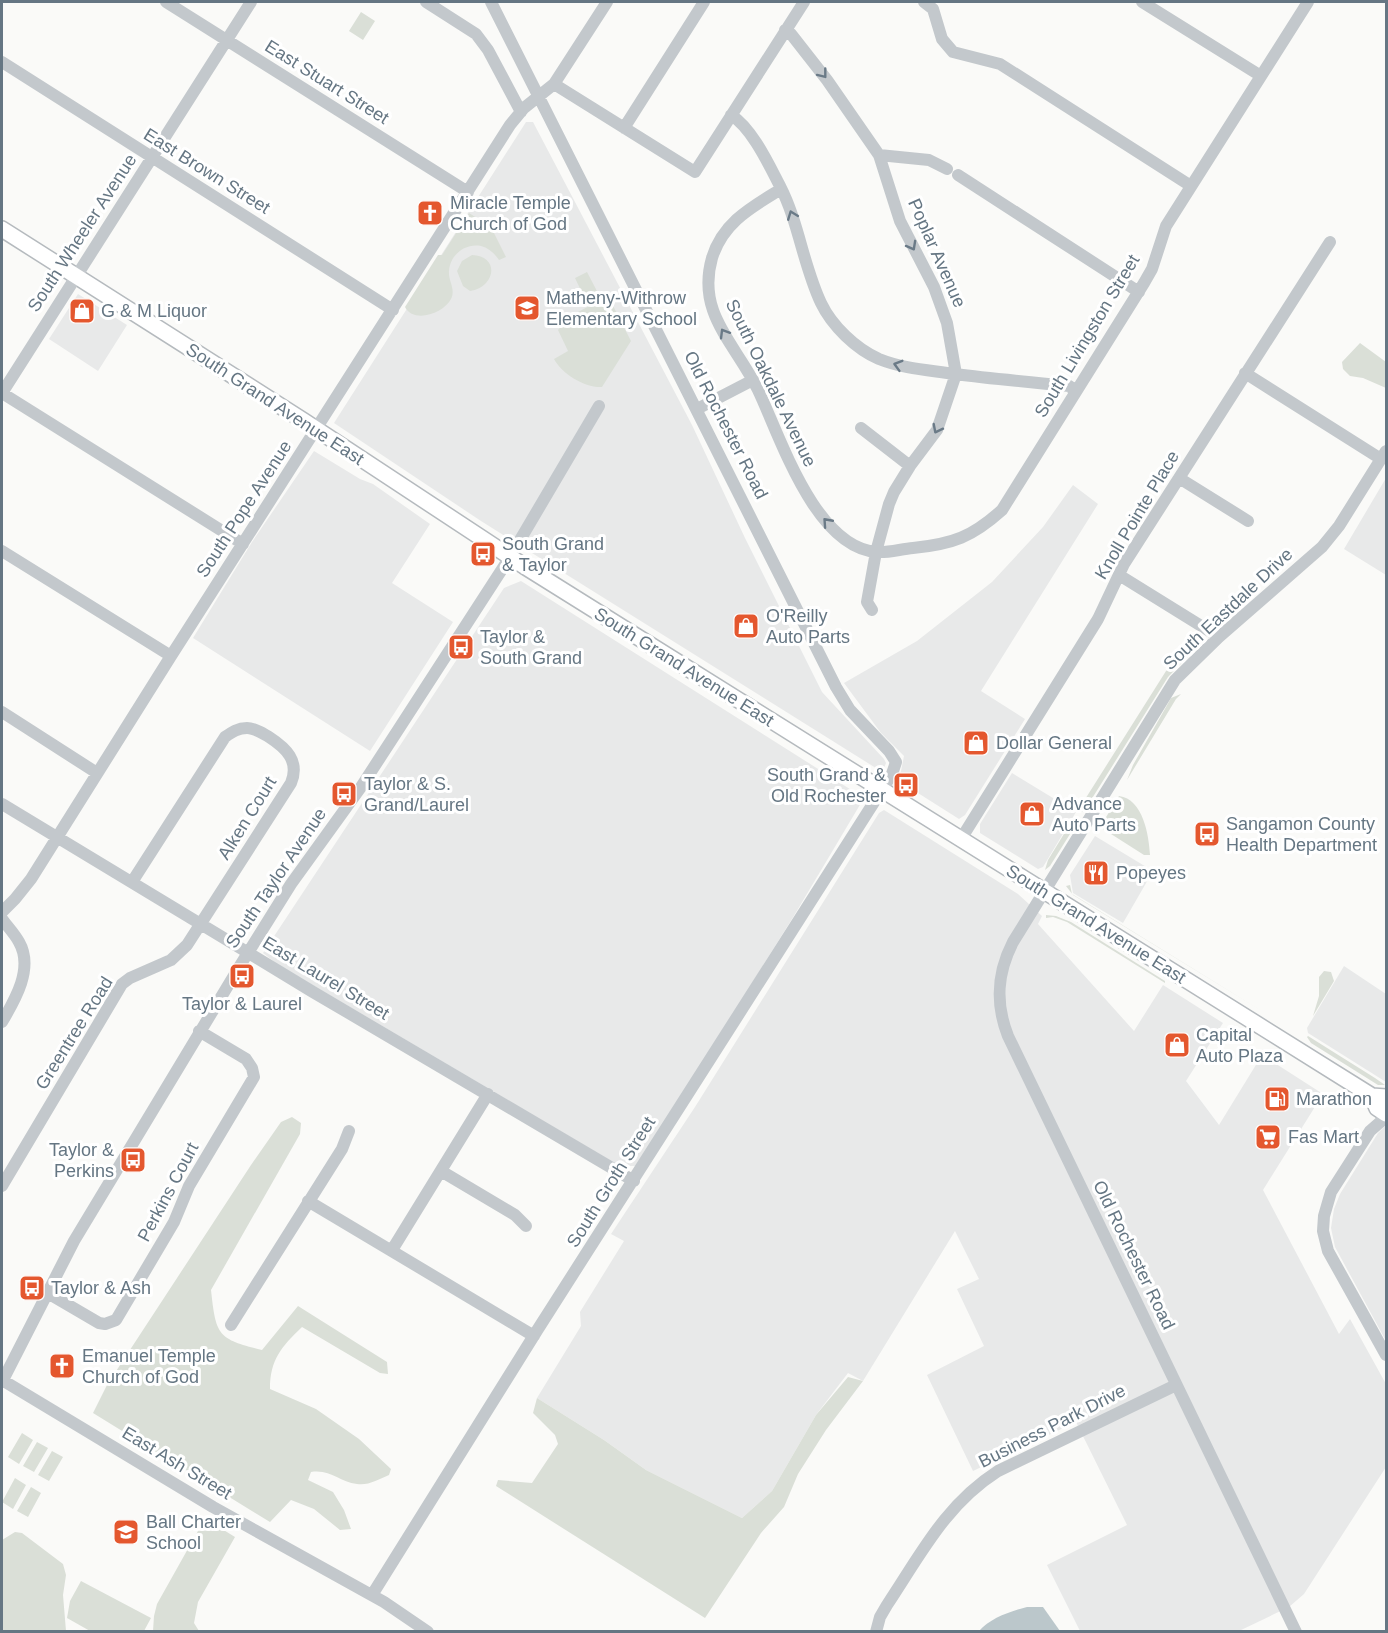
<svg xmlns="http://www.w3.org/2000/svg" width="1388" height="1633" font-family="Arial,sans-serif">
<rect width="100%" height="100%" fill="#fafaf8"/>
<!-- built -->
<path fill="#e8e9e9" d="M526,122h7l159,303 53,113 77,154 62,67 2,4 -2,5 -5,2 -398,-249 -147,-98z
M78,294l49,31 -29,46 -49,-32z
M314,451l46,28 13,5 57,40 -38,59 61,39 -83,129 -177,-113 59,-96z
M1386,478v97l-42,-26z
M1073,485l25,19 -117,187 44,28 -60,96 -6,4 -60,-38 5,-25 -23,-23 -37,-50 73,-42 75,-59 51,-55z
M521,581l343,217 -72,121 -154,247h-13l-12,-4 -336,-198 -14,-11 241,-365z
M1012,773l64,39 -33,55 -5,2 -58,-36v-9z
M884,810l134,84 24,22 -4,8 96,107 29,-46 60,38 -37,58 33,44 43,-70 61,39 -60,96 76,144 11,-15 36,65v83l-82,127 -15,13 -50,24h-159l-33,-66 80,-40 -51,-103 -103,49 -46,-96 57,-29 -27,-57 22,-10 -24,-48 -92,150 -15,-8 -32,42 -44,76 -30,27 -96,-48 -42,-30 -67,-42 44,-72 -1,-14 44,-71 -13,-7 84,-127 184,-294z
M1095,836l58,35 -30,52 -50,-30 -3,-18z
M1344,966l42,28v88l-78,-49 -1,-5z
M1386,1125v216l-51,-94 -4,-19 3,-19 6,-15 38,-61z"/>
<!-- green -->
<path fill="#dadfd7" d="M361,12l14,9 -12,19 -14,-9z
M469,213l22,14 15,30 -7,3c-4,-6 -10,-12 -18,-14 -16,-3 -31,9 -32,25 -1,10 7,18 2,28 -7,14 -37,25 -46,8l33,-52h4z
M472,255c28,1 24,32 -2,36l-7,-5 -6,-15 5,-10z
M587,272l12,23 -13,6 -11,-23z
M608,296l23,45 -29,46c-17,1 -40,-13 -48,-28l14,-8 -10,-21 5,-6v-4z
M1360,343l26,19v26l-23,-10 -13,-2 -7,-7 -1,-7z
M1202,636l-1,7 -33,34 -82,131 -4,4h-5l89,-141z
M1181,694l-5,5 -49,81 6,-15 33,-58 5,-9z
M1119,796c24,3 30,39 31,59h-6l-44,-28z
M1070,824l2,5 -2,5 -20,32 -5,4 3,-10z
M1070,885l2,9 198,122 -197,-121 -7,-9z
M1046,915l10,1 15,6 94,59v2l-98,-61 -14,-5 -7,1z
M1324,971l7,1 3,9 -21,35 6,-20v-19z
M1308,1036l67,42 10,7h-7l-67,-42 -4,-6z
M292,1117l9,6 -1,11 -89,156c5,46 7,49 51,60l36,-44 89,56 1,12 -8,-1 -78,-46c-21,20 -32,33 -32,62l46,20 43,30 32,30 -2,6c-10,4 -21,11 -32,9 -18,-2 -26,-15 -46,-12l-3,8 25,12 11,18 7,19 -11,1 -26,-21 -23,-9 -21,22 -177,-109 14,-28 144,-220 30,-43z
M848,1377l15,4 -37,49 -28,44 -14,33 -23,26 -56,85 -209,-132 2,-6 34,3 26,-39 -3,-9 -22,-22 4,-15 67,42 42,30 96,48 30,-27 44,-76z
M22,1433l11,7 -14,24 -11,-7z
M37,1442l11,6 -14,24 -11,-6z
M52,1451l11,6 -14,24 -11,-6z
M15,1478l11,7 -13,24 -11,-7z
M31,1487l10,6 -13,24 -11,-6z
M203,1522l19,7 13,8 -37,65 -4,21 5,8h-46l1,-15 3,-12z
M15,1532l7,1 41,31 3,11 -3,20 3,36h-64v-91z
M81,1581l70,37 -7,13h-54l-23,-13 3,-17z"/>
<!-- water -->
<path fill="#bbc7cb" d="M1027,1607h16l17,24h-81c11,-13 32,-20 48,-24z"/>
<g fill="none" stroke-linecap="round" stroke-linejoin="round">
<!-- major casing -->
<g stroke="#b5babe" stroke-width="18">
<path id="major" d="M2,229l302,192 220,145 848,530 5,12 9,6
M1372,1096l14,1"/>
</g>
<!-- minor -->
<path stroke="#c3c8cc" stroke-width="12" d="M166,2l302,190
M426,2l50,32 12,16 33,62
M924,2l9,7 9,30 11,13 47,12 191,122
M1142,2l119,74
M785,30l6,4 36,46 52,75 21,66 34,66 13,36 9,51 -19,56 -27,36 -16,26 -5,12 -13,48 -9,50 5,8
M2,62l391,248
M554,84l141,88 109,-170
M731,115c21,13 38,50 49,71 19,37 23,79 41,117 11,23 35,46 58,56 25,10 50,11 76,15 38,5 76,8 114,12l7,5
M624,128l80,-126
M879,155l50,5 18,9
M958,175l181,117
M781,189c-29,18 -58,33 -69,69 -16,56 24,86 46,132 22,46 57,158 119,162 11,1 24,-3 36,-4 40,-4 59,-11 89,-38l142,-227 8,-14 14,-43 142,-224
M1245,373l136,86
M2,393l249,-391
M2,393l241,151
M697,409l56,-29
M861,428l49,38
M1179,478l69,43
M2,551l169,105
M1119,575l100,62
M2,712l95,61
M2,804l311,188 321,189
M961,839l137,-220 26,-55 206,-322
M2,912l13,-13 16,-20 140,-223 339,-531 14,-17 30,-24 53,-82
M2,919c5,7 12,14 17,23 15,26 -4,58 -17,80
M1386,1117l-16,14 -39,61 -7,24 -1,15 5,20 58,104
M441,1171l74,44 11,11
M2,1186l120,-202 8,-6 41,-18 16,-15 104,-162c9,-22 -5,-35 -22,-46 -7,-4 -14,-9 -22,-9 -9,0 -15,4 -22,9l-93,145
M308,1201l226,135
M392,1250l96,-156
M46,1292l53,31 6,1 11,-4 58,-98 15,-36 65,-109 -2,-9 -6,-9 -47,-28
M231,1325l111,-176 7,-18
M2,1380l211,127 171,95 44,30
M2,1382l72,-141 167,-277 50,-80 70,-97 37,-57 112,-173 89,-151
M372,1595l166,-266 354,-555 4,-12 -7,-11 -39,-41 -14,-23 -345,-685
M876,1632l4,-15 7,-12c34,-51 58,-100 111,-134l178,-86
M1296,1632l-288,-596c-13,-33 -11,-63 5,-94l162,-262 44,-43 103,-90 17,-21 47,-75"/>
<!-- major -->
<use href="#major" stroke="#fff" stroke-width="15"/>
</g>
<!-- one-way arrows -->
<defs><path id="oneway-chevron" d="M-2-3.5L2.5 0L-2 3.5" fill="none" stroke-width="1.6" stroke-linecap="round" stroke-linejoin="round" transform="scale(1.5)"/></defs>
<g stroke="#6a7a87">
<use href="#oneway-chevron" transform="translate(823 74) rotate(52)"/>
<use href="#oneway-chevron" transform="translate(792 215) rotate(-111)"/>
<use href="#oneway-chevron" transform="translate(912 246) rotate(61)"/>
<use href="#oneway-chevron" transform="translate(724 333) rotate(-121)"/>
<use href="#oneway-chevron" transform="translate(898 365) rotate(-164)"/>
<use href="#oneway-chevron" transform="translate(937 429) rotate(117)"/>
<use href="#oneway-chevron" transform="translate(827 522) rotate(-132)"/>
</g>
<!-- icons -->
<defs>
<g id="church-square" transform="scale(1.35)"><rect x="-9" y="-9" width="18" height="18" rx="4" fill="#e4572e" stroke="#fff"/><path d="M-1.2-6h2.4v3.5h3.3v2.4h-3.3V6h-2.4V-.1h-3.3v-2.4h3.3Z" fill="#fff"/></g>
<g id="school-square" transform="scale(1.35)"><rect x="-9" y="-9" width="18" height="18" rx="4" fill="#e4572e" stroke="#fff"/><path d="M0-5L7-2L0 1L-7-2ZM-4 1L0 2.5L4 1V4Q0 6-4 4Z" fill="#fff"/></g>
<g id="shop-square" transform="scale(1.35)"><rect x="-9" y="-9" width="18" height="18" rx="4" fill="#e4572e" stroke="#fff"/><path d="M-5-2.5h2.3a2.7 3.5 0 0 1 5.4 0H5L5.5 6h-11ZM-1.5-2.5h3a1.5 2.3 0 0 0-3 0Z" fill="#fff"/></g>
<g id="bus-square" transform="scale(1.35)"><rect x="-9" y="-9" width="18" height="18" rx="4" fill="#e4572e" stroke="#fff"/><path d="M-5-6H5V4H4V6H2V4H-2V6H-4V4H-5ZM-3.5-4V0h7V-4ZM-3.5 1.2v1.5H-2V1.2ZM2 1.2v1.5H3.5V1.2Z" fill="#fff"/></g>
<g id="restaurant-square" transform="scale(1.35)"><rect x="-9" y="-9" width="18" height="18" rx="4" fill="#e4572e" stroke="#fff"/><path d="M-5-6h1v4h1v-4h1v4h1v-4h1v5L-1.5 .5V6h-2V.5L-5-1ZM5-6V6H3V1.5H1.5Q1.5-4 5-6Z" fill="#fff"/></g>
<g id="fuel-square" transform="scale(1.35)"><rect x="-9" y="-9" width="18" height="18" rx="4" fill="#e4572e" stroke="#fff"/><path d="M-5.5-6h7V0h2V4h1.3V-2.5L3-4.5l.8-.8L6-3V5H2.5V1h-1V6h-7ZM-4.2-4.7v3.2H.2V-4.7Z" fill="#fff"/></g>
<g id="supermarket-square" transform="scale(1.35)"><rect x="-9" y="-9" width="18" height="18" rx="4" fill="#e4572e" stroke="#fff"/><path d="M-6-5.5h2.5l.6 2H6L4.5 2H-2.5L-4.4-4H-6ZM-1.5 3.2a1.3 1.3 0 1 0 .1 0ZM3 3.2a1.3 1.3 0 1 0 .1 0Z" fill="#fff"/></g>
</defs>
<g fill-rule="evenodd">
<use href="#church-square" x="430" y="213"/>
<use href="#school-square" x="527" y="308"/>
<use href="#shop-square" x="82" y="311"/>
<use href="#bus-square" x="483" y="554"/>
<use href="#shop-square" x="746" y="626"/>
<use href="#bus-square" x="461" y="647"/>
<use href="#shop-square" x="976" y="743"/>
<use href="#bus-square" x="906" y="785"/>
<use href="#bus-square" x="344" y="794"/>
<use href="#shop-square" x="1032" y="814"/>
<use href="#bus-square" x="1207" y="834"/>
<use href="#restaurant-square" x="1096" y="873"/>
<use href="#bus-square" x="242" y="976"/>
<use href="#shop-square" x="1177" y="1045"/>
<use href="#fuel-square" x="1277" y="1099"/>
<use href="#supermarket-square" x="1268" y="1137"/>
<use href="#bus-square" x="133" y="1160"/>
<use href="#bus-square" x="32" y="1288"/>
<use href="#church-square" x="62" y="1366"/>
<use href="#school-square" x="126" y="1532"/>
</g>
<g text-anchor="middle" stroke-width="6" stroke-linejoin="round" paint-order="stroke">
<!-- street labels -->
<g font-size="18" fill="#657683" stroke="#fff">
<text transform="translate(327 82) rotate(32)" y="6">East Stuart Street</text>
<text transform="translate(207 171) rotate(32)" y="6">East Brown Street</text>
<text transform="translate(82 233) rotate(-57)" y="6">South Wheeler Avenue</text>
<text transform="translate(937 253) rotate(66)" y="6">Poplar Avenue</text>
<text transform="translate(1087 336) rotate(-59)" y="6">South Livingston Street</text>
<text transform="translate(771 383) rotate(64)" y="6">South Oakdale Avenue</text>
<text transform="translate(275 404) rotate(33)" y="6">South Grand Avenue East</text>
<text transform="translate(726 425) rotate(63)" y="6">Old Rochester Road</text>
<text transform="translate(244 509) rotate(-57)" y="6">South Pope Avenue</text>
<text transform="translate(1137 515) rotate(-59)" y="6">Knoll Pointe Place</text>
<text transform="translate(1228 609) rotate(-43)" y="6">South Eastdale Drive</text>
<text transform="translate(684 667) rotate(32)" y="6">South Grand Avenue East</text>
<text transform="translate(247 818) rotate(-58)" y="6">Alken Court</text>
<text transform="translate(276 878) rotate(-56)" y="6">South Taylor Avenue</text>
<text transform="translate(1096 924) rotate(32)" y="6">South Grand Avenue East</text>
<text transform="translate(326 978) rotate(31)" y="6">East Laurel Street</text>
<text transform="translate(74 1033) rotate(-58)" y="6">Greentree Road</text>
<text transform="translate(611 1182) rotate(-58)" y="6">South Groth Street</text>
<text transform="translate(168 1192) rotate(-62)" y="6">Perkins Court</text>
<text transform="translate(1134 1255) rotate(64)" y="6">Old Rochester Road</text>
<text transform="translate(1052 1426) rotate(-27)" y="6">Business Park Drive</text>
<text transform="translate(177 1463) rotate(31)" y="6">East Ash Street</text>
</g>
<!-- poi labels -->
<g font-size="18" fill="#657683" stroke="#fff" text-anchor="start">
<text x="450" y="209">Miracle Temple<tspan x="450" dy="21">Church of God</tspan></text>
<text x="546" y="304">Matheny-Withrow<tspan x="546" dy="21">Elementary School</tspan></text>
<text x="101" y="317">G &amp; M Liquor</text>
<text x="502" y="550">South Grand<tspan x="502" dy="21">&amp; Taylor</tspan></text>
<text x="766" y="622">O'Reilly<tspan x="766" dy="21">Auto Parts</tspan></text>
<text x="480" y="643">Taylor &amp;<tspan x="480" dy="21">South Grand</tspan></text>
<text x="996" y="749">Dollar General</text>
<text x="886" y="781" text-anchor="end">South Grand &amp;<tspan x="886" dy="21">Old Rochester</tspan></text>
<text x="364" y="790">Taylor &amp; S.<tspan x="364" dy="21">Grand/Laurel</tspan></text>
<text x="1052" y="810">Advance<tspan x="1052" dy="21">Auto Parts</tspan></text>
<text x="1226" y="830">Sangamon County<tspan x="1226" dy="21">Health Department</tspan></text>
<text x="1116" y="879">Popeyes</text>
<text x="242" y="1010" text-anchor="middle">Taylor &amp; Laurel</text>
<text x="1196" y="1041">Capital<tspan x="1196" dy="21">Auto Plaza</tspan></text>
<text x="1296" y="1105">Marathon</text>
<text x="1288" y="1143">Fas Mart</text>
<text x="114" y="1156" text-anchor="end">Taylor &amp;<tspan x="114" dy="21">Perkins</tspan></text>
<text x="51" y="1294">Taylor &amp; Ash</text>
<text x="82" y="1362">Emanuel Temple<tspan x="82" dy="21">Church of God</tspan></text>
<text x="146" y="1528">Ball Charter<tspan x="146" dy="21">School</tspan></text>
</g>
</g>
<!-- border -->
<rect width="1388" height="1633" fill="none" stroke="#657683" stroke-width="6"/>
</svg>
